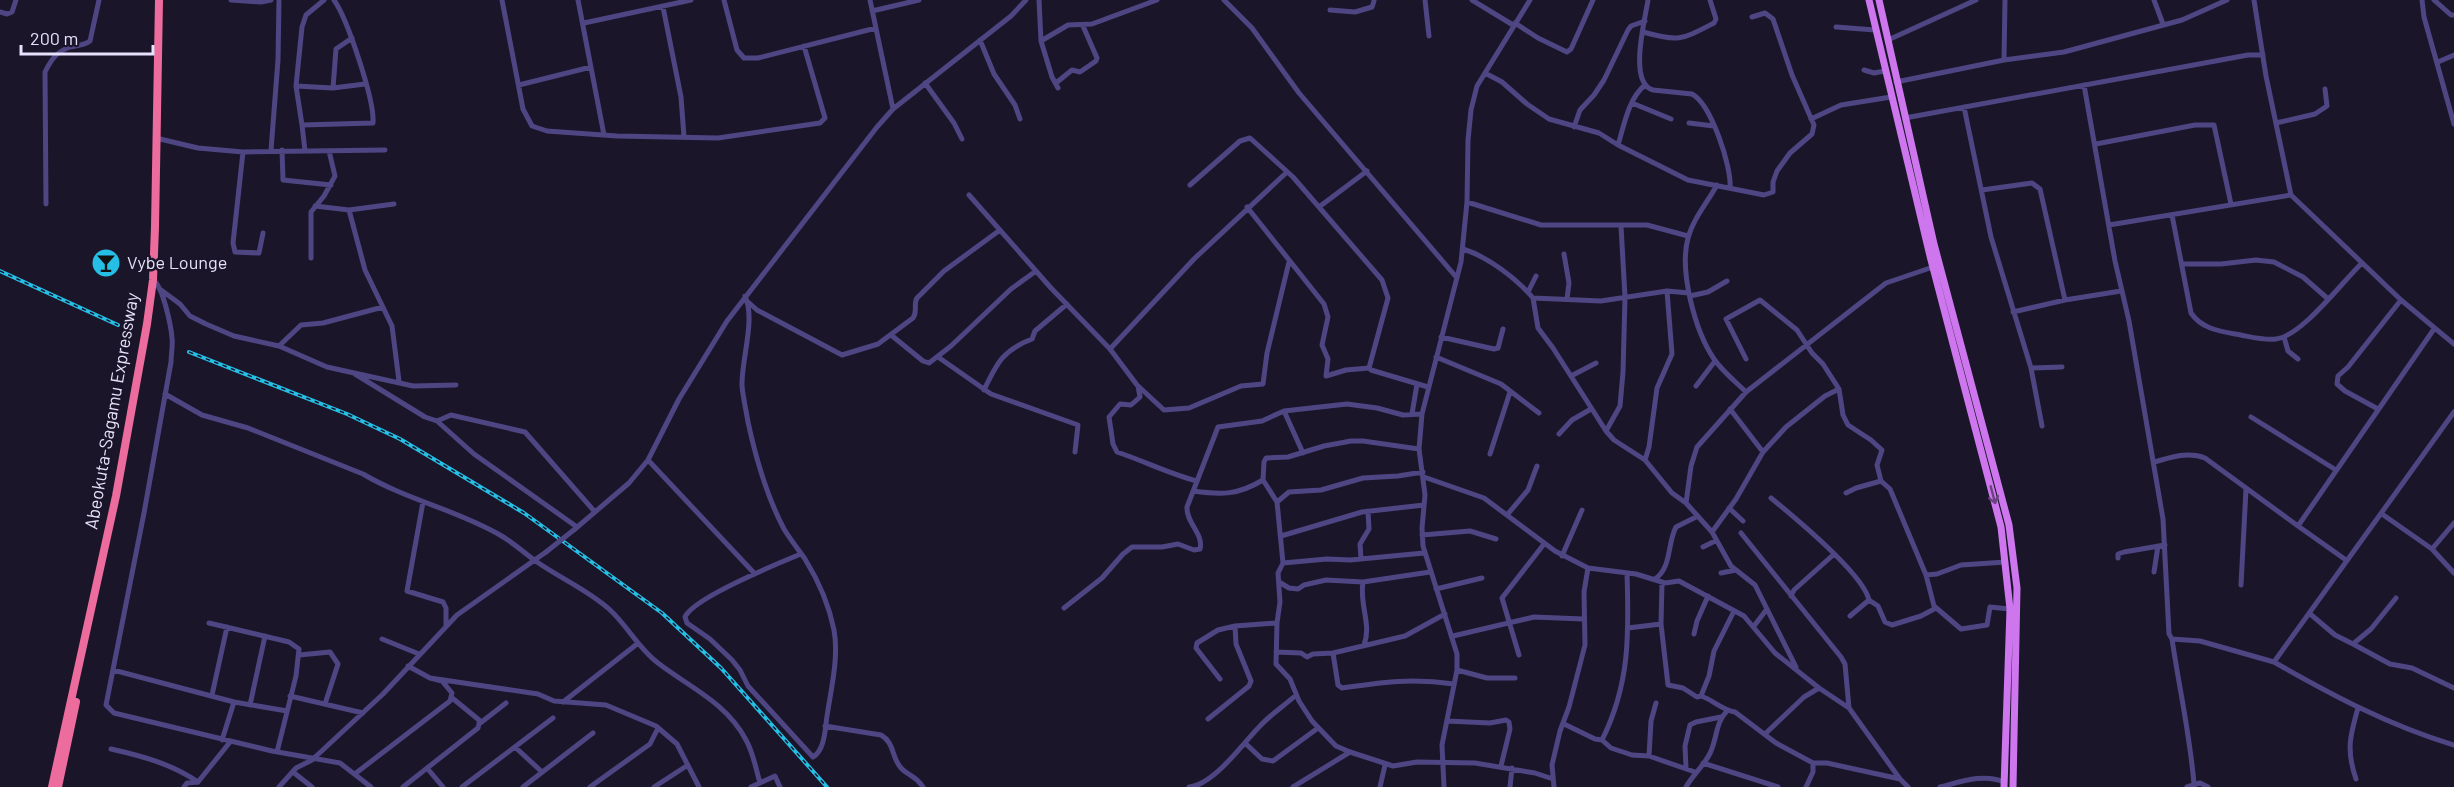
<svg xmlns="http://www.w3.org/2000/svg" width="2454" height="787" font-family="Barlow,sans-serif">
<rect width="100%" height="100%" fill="#1b152a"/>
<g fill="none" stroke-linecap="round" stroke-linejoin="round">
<!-- minor -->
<path stroke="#4e4683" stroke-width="5" d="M231,0l30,2 10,-2
M502,0l21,109 9,17 15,5 70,5 101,2 102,-15 5,-5 -21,-72
M578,0l26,135
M724,0l13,50 7,8h14l118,-30
M870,0l23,109
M1039,0l2,41 11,36 6,11
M1224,0l28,28 47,65 158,185
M1425,0l4,36
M1472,0l41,25
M1648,0c-3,20 -20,83 5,90l39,4c19,10 40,73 38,94
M2154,0l9,24
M2254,0l12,76 25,119 110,105 53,44
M2422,0l2,17 30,107
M2434,0l17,15h3
M663,7l18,90 3,40
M1330,10l25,2 17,-5 2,-6
M872,11l47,-11
M0,12l7,2 5,-2 4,-12
M584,23l107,-23
M1515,23l23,15 29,14 4,-3 22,-49
M1836,27l39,3
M1643,32c36,10 38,8 71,-9l2,-4 -6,-19
M980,40l14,34 21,31 5,14
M1888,40l88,-40
M1041,41l27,-16 24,-1 65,-24
M2004,60l1,-60
M2438,62l16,-7
M1864,70l10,3 11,-2
M1485,73l17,9 25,22 22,15 50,14 19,12 70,35 76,15 9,-3v-10l4,-11 13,-18 22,-19 2,-9 -22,-50 -19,-56 -8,-6 -13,4
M1896,82l108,-22 60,-8 118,-32 45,-20
M925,83l29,40 8,16
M1056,83l16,-13 8,2 16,-11 1,-3 -14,-32
M519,85l72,-18
M2084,85l31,176 14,60 34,198 6,115 3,5c7,48 18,96 22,145
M296,86l37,2 32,-4
M333,88l3,-39 16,-11
M1632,103l39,16
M1964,107l27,130 40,131 11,58
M1905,118l343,-63h15
M1811,119l30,-14 50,-8
M1689,123l25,3
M2276,123l39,-9 12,-8 -2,-17
M302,125l-6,-39 6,-59 4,-12 18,-15
M1574,127l6,-17 14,-15 10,-15 24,-50 3,-4 14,-5
M160,139l38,9 45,4 142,-2
M2096,144l99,-19h19l17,79
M1618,145c6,-19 10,-46 27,-60
M271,150l7,-90 1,-60
M282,150l1,30 48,5
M305,151l-3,-26 71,-2c2,-22 -26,-105 -39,-123
M243,152l-10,91 2,9 24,1 4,-20
M1190,185l50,-44 10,-3 43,39 89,103 6,18 -19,70
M1717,185c-10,18 -24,34 -29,53 -9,33 7,93 26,121 8,12 22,23 32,33
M1982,190l50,-7 8,6 25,111
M969,195l82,93 59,61 27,36 27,25 25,-2 52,-22 22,-2 4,-31 22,-91
M1467,202l74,23h106l41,11
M46,204l-1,-132c6,-12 11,-20 25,-25 7,-2 13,-1 20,-6l9,-41
M315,206l34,4 45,-6
M1247,207l77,97 4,13 -6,28 6,14 -2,17 20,-6 23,-2 2,2 57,17
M1319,207l48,-36
M349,210l16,60 27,56 7,55
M2172,215l19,98c10,15 27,18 44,21 13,2 29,7 41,5 26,-3 66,-57 86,-76
M2109,225l182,-30
M1463,249c25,8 53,29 70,49l5,30 15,20 53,83 8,9 31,20 27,33 14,10 26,29 19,34 24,19 41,82
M1564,254l5,29 -2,16
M311,258v-46l13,-16 11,-20 -6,-25
M2182,264h39l35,-4 18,2 29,15 24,21
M153,280c10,6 18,46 19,58 1,8 -1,17 -1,24l-27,151 -38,192 8,8 158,38 68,12 31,24
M161,290l19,14 10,12 16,8 28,12 45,10 48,21 86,19 43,-1
M1528,292l8,-16
M745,296c11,23 -4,65 -3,90 1,11 4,24 6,36 8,37 18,73 36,107 6,10 14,20 21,30 13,21 24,46 29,71 5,27 -3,59 -7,86 -2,13 -2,34 -14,41l-65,-71 -8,-16 -8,-10 -22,-21 -23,-16 -2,-6c8,-19 94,-54 116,-63
M1690,296l18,-4 19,-11
M1533,298l68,3 66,-10 22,2
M748,302l9,8 85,45 36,-11 35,-26c5,-7 0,-14 4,-20l27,-27 56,-41
M2013,312l52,-12 56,-9
M891,335l32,26 6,2 22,-17 60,-57 25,-18
M1441,337l53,12 4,-1 5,-19
M2284,337l4,14 10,8
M279,346l22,-21 22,-2 60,-16
M1110,349l84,-90 93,-87
M938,357l53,37 87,31 -3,27
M1436,357l65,27 38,29
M1746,359l-20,-40 34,-19 37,30 15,23 11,11 16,25 4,26 5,10 23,15 11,10 -5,15 4,16 9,8 36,86 8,31 27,23 26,-4 3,-18 20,2
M2031,368l31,-1
M355,374l70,43 12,4 14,-6 74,17 70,80
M1571,376l25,-13
M1138,386l2,11 -9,8 -11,-1 -11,13 4,27 4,8c27,9 53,22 80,29
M1696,386l19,-25
M984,390c13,-27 19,-40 48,-51l3,-8 32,-27
M165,394l37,21 46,13 115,46c44,26 94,36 137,61 14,8 24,18 37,27 23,16 51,28 72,47 18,16 29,39 49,54 31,24 69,40 88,77 7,12 10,29 14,43
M1730,409l33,43
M2378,409l-33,-18 -8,-7 1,-8 10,-9 53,-67
M1284,411l19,42
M1412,414l5,-30
M2251,417l85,53
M437,421l37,33 103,73
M1606,431l14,-25 3,-34 2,-75 -4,-71
M1559,434l13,-14 19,-11
M1419,449l-56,-8h-12l-27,5 -36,11 -22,1 -2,4 -1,18 14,22 6,61 -5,10 2,29 -3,21 -1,41 14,15 9,22 13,20 24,25 14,6 43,14 24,-4 58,1 60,10 18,6
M1490,454l20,-62
M648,460l107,114
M1645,460l4,-13 8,-59 15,-34 -5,-63
M2154,462c16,-4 34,-11 51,-4l93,68
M1424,477l60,21 71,53 33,17 48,6 29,9 14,-2 65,35 31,37 44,35 30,20 51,71 8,8
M1193,491c29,4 45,4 70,-11
M1846,493l10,-5 25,-7
M1771,498c22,18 92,76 98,102l-19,16
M423,502l-16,89 36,11 3,6v17
M1277,502l12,-10 32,-2 42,-12 35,-2 25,-4
M1686,503l5,-37 6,-19 49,-55 140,-109 47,-16
M1729,508l14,13
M2382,514l50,35 22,24
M1507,515l21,-25 9,-24
M575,529l54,-46 19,-23 31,-61 48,-78 150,-194 16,-18 118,-93 15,-16
M1712,532l24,-33 27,-47 23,-25 39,-31 14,-7
M1741,533l100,124 4,7 4,44
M1422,535l48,-4 26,8
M1281,536l81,-24 62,-7
M1703,547l12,-6
M2432,549l22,-26
M1562,556l20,-46
M2118,558v-4l6,-2 41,-7
M1361,559l-1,-15 9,-15 -1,-18
M2346,560l-48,-34 136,-197
M1283,563l44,-4 23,1 74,-7
M2154,572l4,-26
M1721,573l15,-3
M1926,575l11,-1 24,-9 45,-3
M1655,579c17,-12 12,-35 21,-52l22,-11
M1279,582l10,6 9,1 6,-4 22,-5 37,2 67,-10
M1363,582c-4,22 9,43 1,63
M1662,583l-1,41 7,61 15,3 14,9 4,-1 8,-20 5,-25 20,-40
M2241,585l5,-96
M1436,589l46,-11
M1791,596l3,-6 39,-35
M1869,600l9,6 7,16 7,3 29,-9 15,-8
M1064,608l38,-30 21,-24 9,-7h30l16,-3 16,6 6,-1c4,-15 -14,-26 -13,-42l31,-80 44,-6 22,-10 63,-7 30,4 26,7 19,-1
M2309,613l26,22 18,9 18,-15 25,-31
M209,623l80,19 10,7 -3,27 -19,76
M1754,626l13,-17
M1628,628l33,-4
M1694,634l3,-13 11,-25
M1453,636l81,-19 49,2
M382,639l37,15
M2172,639l28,2 74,21 180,-250
M2353,644l37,20 22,4 42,20
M1276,652l25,1 6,4 6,-3 20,-1 72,-17 40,-22
M1333,653l5,32 4,3c42,-6 69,-10 112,-4
M299,655l31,-3 8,12 -13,40
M1519,655l-17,-57 42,-54
M2274,662c58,33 116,64 180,83
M408,666l22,12 12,3 10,12 -1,4 28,23v4
M113,670l121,32 53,9
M1457,670l30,8h28
M430,678l108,16 16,7 52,4 50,21 21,18 22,43
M1220,679l-24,-31 1,-5 21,-13 17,-4 42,-3
M212,695l15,-68
M290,696l73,17
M1701,696c12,4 21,14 34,16l41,31 37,20h14l73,16
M563,702l74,-58
M250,705l15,-69
M1208,719l41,-33 2,-5 -15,-37 -1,-18
M1447,721l43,2 16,-3 3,2 1,7 -9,37
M1564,724l31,15 7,1 9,8 21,7 17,1 46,16
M825,726l56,9c14,8 10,22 20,33 7,8 14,7 22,19
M1765,734l39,-37 15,-9
M222,740l12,-38
M1602,740c28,-56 27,-106 25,-167
M1245,743l17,16 11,2 45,-33
M515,747l27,25
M111,749c31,7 61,15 87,33
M1649,756l2,-35 5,-18
M1703,763l75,24
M427,768l16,19
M1686,768l-1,-22 5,-21 6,-3 25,-5
M293,772l19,15
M356,773l94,-72 1,-4
M2356,779c-10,-29 -6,-43 2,-71
M184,787l3,-4 11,-1 32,-40
M279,787l17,-19 16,-8 71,-66 74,-79 89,-63
M403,787l75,-59 1,-4 27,-21
M462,787l91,-69
M523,787l70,-54
M590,787l60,-43 8,-16
M654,787l34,-22
M751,787l24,-11 5,11
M1189,787c25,-2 54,-44 71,-61 10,-11 24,-20 36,-31
M1293,787l57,-35
M1380,787l5,-22
M1444,787l-2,-42 15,-75v-16l-34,-108 -1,-18 3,-33 -6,-46 3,-35 39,-152 6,-60 1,-62 3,-30 6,-24 53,-86
M1510,787l2,-19
M1554,787l-2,-22 8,-34 9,-24 16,-62 -1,-53 4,-24
M1686,787c7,-13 20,-23 25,-36 6,-14 5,-29 16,-40
M1806,787l7,-15v-9
M1940,787c20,-5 44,-14 64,-5
M2187,787l13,-4 8,4"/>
<!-- major -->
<path stroke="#cd76ee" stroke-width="7" d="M1869,0l61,256 71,271 9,82 -6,178
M1879,0l55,244 75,281 8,63 -4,199"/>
<!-- highway -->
<path stroke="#ec6c9d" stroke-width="8" d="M52,787l64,-291 31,-172 6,-44 2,-53 4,-227
M58,787l18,-85"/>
<!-- rail casing -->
<g stroke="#25bee4" stroke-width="4">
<path id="rail" d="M0,271l118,54
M189,352l158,62 53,25 124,74 138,100 59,55 106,119"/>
</g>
<!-- rail -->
<use href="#rail" stroke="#1b152a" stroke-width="1.5" stroke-dasharray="4.5" stroke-linecap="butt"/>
<!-- minor-bridge -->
<path stroke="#4e4683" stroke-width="5" d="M546,552l29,-23"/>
</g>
<!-- one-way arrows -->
<defs><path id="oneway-shaft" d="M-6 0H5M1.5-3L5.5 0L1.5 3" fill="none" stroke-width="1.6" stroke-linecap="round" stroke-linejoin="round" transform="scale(1.5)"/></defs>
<use stroke="#6b4182" href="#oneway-shaft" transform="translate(1993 495) rotate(75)"/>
<!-- icons -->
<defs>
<g id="bar-disc" transform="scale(1.5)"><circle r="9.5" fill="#25bee4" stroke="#1b152a"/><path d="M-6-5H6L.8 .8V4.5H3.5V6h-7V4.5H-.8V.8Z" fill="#111"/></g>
</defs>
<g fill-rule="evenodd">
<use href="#bar-disc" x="106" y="263"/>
</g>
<g text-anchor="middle" stroke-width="5" stroke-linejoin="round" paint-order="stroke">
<!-- poi labels -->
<g font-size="18" fill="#e7e2fb" stroke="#1b152a" text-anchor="start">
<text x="127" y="269">Vybe Lounge</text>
</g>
<!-- street labels -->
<g font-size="18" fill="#e7e2fb" stroke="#1b152a">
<text transform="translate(112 411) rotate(-80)" y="6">Abeokuta-Sagamu Expressway</text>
</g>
</g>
<!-- scale -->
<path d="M21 45v9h132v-9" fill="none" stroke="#e7e2fb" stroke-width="3"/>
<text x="30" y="45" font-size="18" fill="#e7e2fb" stroke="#1b152a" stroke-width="4.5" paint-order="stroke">200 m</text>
</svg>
